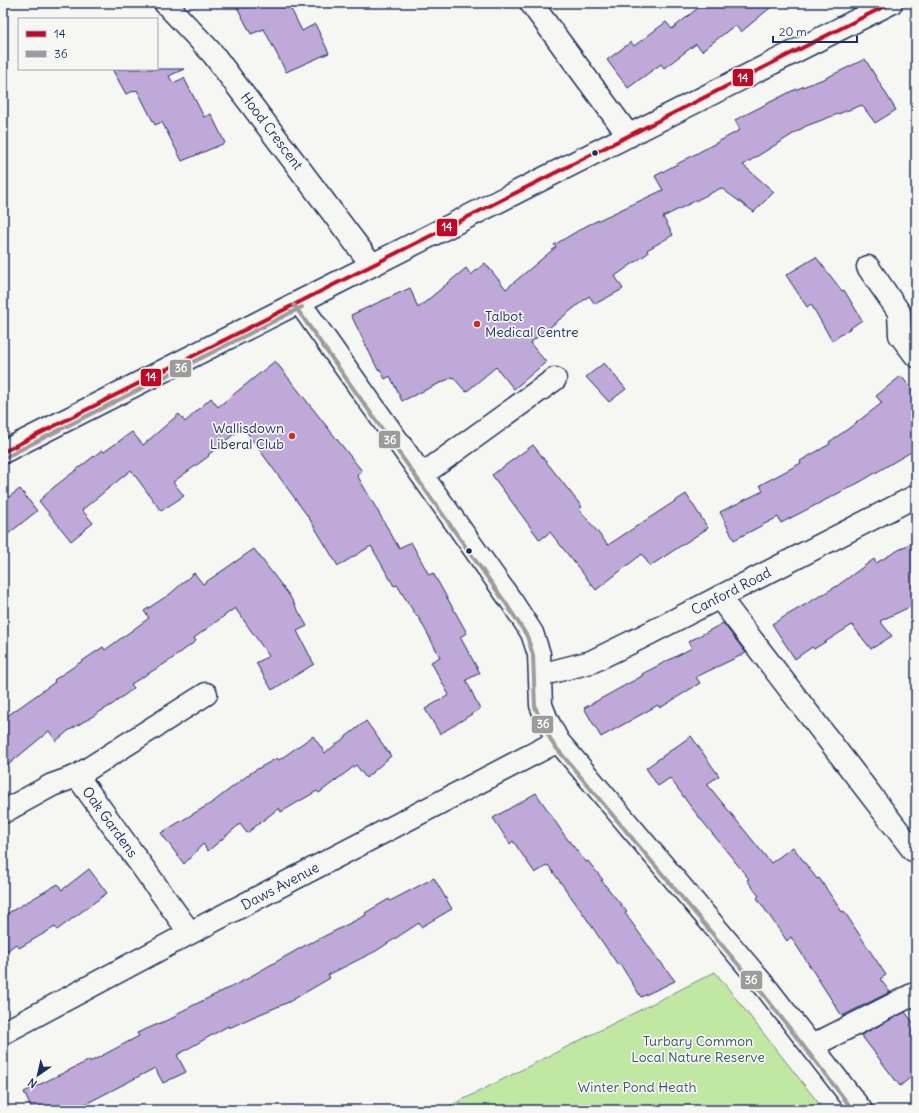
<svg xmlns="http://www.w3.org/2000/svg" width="919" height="1113" font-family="Delius,sans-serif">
<rect width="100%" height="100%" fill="#f6f6f2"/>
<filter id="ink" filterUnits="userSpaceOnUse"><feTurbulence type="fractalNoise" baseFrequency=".025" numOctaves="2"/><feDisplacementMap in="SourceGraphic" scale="8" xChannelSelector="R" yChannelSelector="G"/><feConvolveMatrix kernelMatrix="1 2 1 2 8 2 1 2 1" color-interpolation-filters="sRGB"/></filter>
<g filter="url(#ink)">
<!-- green -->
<path fill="#c1e8a3" stroke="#6e8c80" d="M715,972l109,138h-382l26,-13z"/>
<!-- building -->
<path fill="#bfa9d8" stroke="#1b2f5e" d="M235,3h53l14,28 13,-7 14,29 -43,19 -22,-43 -13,5z
M704,3h72l-35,29 -6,-7 -33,26 -6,-7 -32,24 -3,-4 -33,24 -21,-28 24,-18 3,4 32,-24 6,7z
M865,59l31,51 -21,13 -13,-18 -56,21 -63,39 31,27 -20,20 -33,-24 -58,29 10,18 -26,15 1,3 -33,23 8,13 -28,15 -6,-8 -59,47 16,19 -32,27 -18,-22 -30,25 -13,-15 -51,24 -12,-25 -5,3 -5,-10 -2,1 -27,-55 59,-27 8,20 48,-40 5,7 14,-12 21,26 50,-42 -2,-2 32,-19 77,-36 -8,-14 85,-46 -5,-10 57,-29 34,-13z
M112,69h72l-15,7 4,7 11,-5 20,39 7,-3 14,29 -43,18 -20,-39 -7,3 -18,-35 -11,4z
M816,257l26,34 2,-1 18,30 -30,21 -21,-37 -4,3 -21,-32z
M275,361l87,110 -5,4 42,73 12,-6 18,33 4,-2 34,60 -7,4 20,36 -14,7 14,29 -40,25 -15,-25 24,-14 -18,-33 9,-5 -22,-41 -1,1 -20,-32 -3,1 -23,-40 -33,20 -29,-48 -66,-91 -35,28 1,1 -36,26 11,14 -23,15 -30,-41 -49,40 11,13 -22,18 -32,-40 15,-14 48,-37 2,2 28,-20 11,13 36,-31 6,8 26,-24 7,9z
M604,363l22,26 -17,13 -23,-25z
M901,376l15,18v55l-56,33 -79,41 -3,-6 -44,23 -14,-28 43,-21 -3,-6 41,-22 -1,-2 30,-17 -1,-2 19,-13 34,-26 -6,-7z
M533,445l49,62 -3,2 29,36 78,-51 22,34 -58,38 -8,-12 -46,36 -46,-58 -10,8 -48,-65z
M20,489l17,22 -34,27v-37z
M916,540v64l-36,17 12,15 -21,13 -19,-24 -38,24 -2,-2 -17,12 -23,-35 65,-38 37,-27 2,4z
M254,549l35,46 18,31 -10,5 17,33 -42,26 -16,-27 13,-7 -34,-48 -41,30 2,3 -27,20 -38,23 3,4 -21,16 -45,27 -12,10 -7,-10 -46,38v-50l52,-37 -1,-2 49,-33 2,3 44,-32 -5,-7 26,-17 24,-21 9,11z
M723,623l23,30 -50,24 4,6 -40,25 -2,-3 -57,32 -17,-29 58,-32v-2l50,-26 -4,-6z
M366,721l25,35 -25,22 -10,-13 -37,28 -2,-2 -36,21 -2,-4 -32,25 -7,-9 -32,27 -5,-7 -19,20 -23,-31 52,-31 39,-30 25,-14 2,2 34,-24 12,17z
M691,736l28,40 -12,8 64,79 22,-16 24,32 2,-1 23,34 2,-1 24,37 18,27 -6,4 10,13 -48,24 -51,-79 -4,4 -30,-43 2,-2 -12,-16 2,-1 -58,-72 -21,-29 -12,8 -12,-18z
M536,793l29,43 21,26 2,-1 15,19h-2l26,32 -2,1 34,48h1l15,20 -34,16 -21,-33 -2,1 -36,-53 -34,-47 -13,8 -22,-32 -3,3 -17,-26z
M89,869l18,24 -50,37 -2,-3 -36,21 -3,-4 -13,10v-38l55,-32 4,6z
M434,878l18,31 -31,18 -2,-4 -43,28 -48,24 2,3 -41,24 -36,15 -24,11 -1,-2 -51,29 9,17 -23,11 -8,-15 -81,42h-42l-8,-18 66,-32v2l49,-26 -2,-3 40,-17 -1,-2 24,-12 51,-25v-1l60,-34v1l55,-28 -1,-2 24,-14 1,2z
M905,1012l11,14v47l-16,13 -39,-51z"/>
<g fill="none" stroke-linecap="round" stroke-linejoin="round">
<!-- minor casing -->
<g stroke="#1b2f5e" stroke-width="25">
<path id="minor" d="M165,3l48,51 159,211
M531,3l98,133
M868,267l31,45 1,23 16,21
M299,302l213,300 20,31 7,21 2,51 6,15 11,21 210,249 93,120
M3,452l296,-150 592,-299
M422,475l133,-96
M719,597l194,253
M540,675l51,-13 51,-25 274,-141
M3,812l49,-27 25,-9
M190,933l-113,-157 129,-82
M3,1033l187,-100 368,-192
M812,1046l104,-53"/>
</g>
<!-- minor -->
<use href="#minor" stroke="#f6f6f2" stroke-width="22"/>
<!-- bus-1 casing -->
<g stroke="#f6f6f2" stroke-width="7">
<path id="bus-1" d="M3,452l888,-449"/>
</g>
<!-- bus-2 casing -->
<g stroke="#f6f6f2" stroke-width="7">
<path id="bus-2" d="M294,305l213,300 20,31 6,19 2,52 7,16 11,21 210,250 90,116
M6,457l296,-150"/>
</g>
<!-- bus-1 -->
<use href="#bus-1" stroke="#be0826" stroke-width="4"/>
<!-- bus-2 -->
<use href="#bus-2" stroke="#9d9c9c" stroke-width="4"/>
</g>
</g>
<!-- markers -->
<g fill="#1b2f5e" stroke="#f6f6f2" stroke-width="1.5">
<circle cx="595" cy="153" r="3.5"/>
<circle cx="469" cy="551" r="3.5"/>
</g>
<g fill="#c8321e" stroke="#f6f6f2" stroke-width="1.5">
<circle cx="477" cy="324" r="4"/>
<circle cx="292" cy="436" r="4"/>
</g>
<g text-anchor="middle" stroke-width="3.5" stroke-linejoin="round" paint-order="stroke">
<!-- street labels -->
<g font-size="14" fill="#1b2f5e" stroke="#f6f6f2">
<text transform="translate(272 131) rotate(53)" y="5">Hood Crescent</text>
<text transform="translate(731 591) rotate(-27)" y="5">Canford Road</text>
<text transform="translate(110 822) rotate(54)" y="5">Oak Gardens</text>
<text transform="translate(280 886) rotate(-28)" y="5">Daws Avenue</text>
</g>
<!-- poi labels -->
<g font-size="14" fill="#1b2f5e" stroke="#f6f6f2" text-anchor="start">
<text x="485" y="321">Talbot<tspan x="485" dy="16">Medical Centre</tspan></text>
<text x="284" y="433" text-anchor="end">Wallisdown<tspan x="284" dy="16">Liberal Club</tspan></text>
</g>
<!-- park labels -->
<g font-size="14" fill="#3c546c" stroke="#f6f6f2">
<text x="698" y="1046">Turbary Common<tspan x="698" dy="16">Local Nature Reserve</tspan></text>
<text x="637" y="1092">Winter Pond Heath</text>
</g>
</g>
<g stroke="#f6f6f2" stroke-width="1.5">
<rect x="732" y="68" width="22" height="19" rx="4" fill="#be0826"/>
<rect x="436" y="218" width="22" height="19" rx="4" fill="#be0826"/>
<rect x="169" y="359" width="23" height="19" rx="4" fill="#9d9c9c"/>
<rect x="140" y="368" width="22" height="19" rx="4" fill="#be0826"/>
<rect x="378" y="430" width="23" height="19" rx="4" fill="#9d9c9c"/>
<rect x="531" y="715" width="23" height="19" rx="4" fill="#9d9c9c"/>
<rect x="740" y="970" width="23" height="20" rx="4" fill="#9d9c9c"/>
</g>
<g font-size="11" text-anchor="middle" font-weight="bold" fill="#fff">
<text x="743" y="82">14</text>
<text x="447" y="231">14</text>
<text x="181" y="372">36</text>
<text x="151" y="381">14</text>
<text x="390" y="444">36</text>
<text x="543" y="728">36</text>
<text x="751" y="984">36</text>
</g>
<!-- margin -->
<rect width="919" height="1113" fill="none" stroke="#f6f6f2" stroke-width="16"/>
<rect x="8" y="8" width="903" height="1097" fill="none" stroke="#1b2f5e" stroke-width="1.5" filter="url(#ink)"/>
<!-- legend -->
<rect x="18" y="18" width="140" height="52" fill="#f6f6f2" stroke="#9ea6b7"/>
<rect x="26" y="31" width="20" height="6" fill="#be0826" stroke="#9ea6b7"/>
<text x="54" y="38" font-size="12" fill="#1b2f5e">14</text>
<rect x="26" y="51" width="20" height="6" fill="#9d9c9c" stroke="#9ea6b7"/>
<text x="54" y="58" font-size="12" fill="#1b2f5e">36</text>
<!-- north arrow -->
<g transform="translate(38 1075) rotate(214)" stroke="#f6f6f2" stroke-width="3" paint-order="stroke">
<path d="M0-3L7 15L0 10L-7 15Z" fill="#1b2f5e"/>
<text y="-6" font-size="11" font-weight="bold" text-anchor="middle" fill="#1b2f5e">N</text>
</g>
<!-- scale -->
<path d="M773 36v6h84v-6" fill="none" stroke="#1b2f5e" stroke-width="2"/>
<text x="779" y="36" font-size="12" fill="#1b2f5e" stroke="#f6f6f2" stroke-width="3" paint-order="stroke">20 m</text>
</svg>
